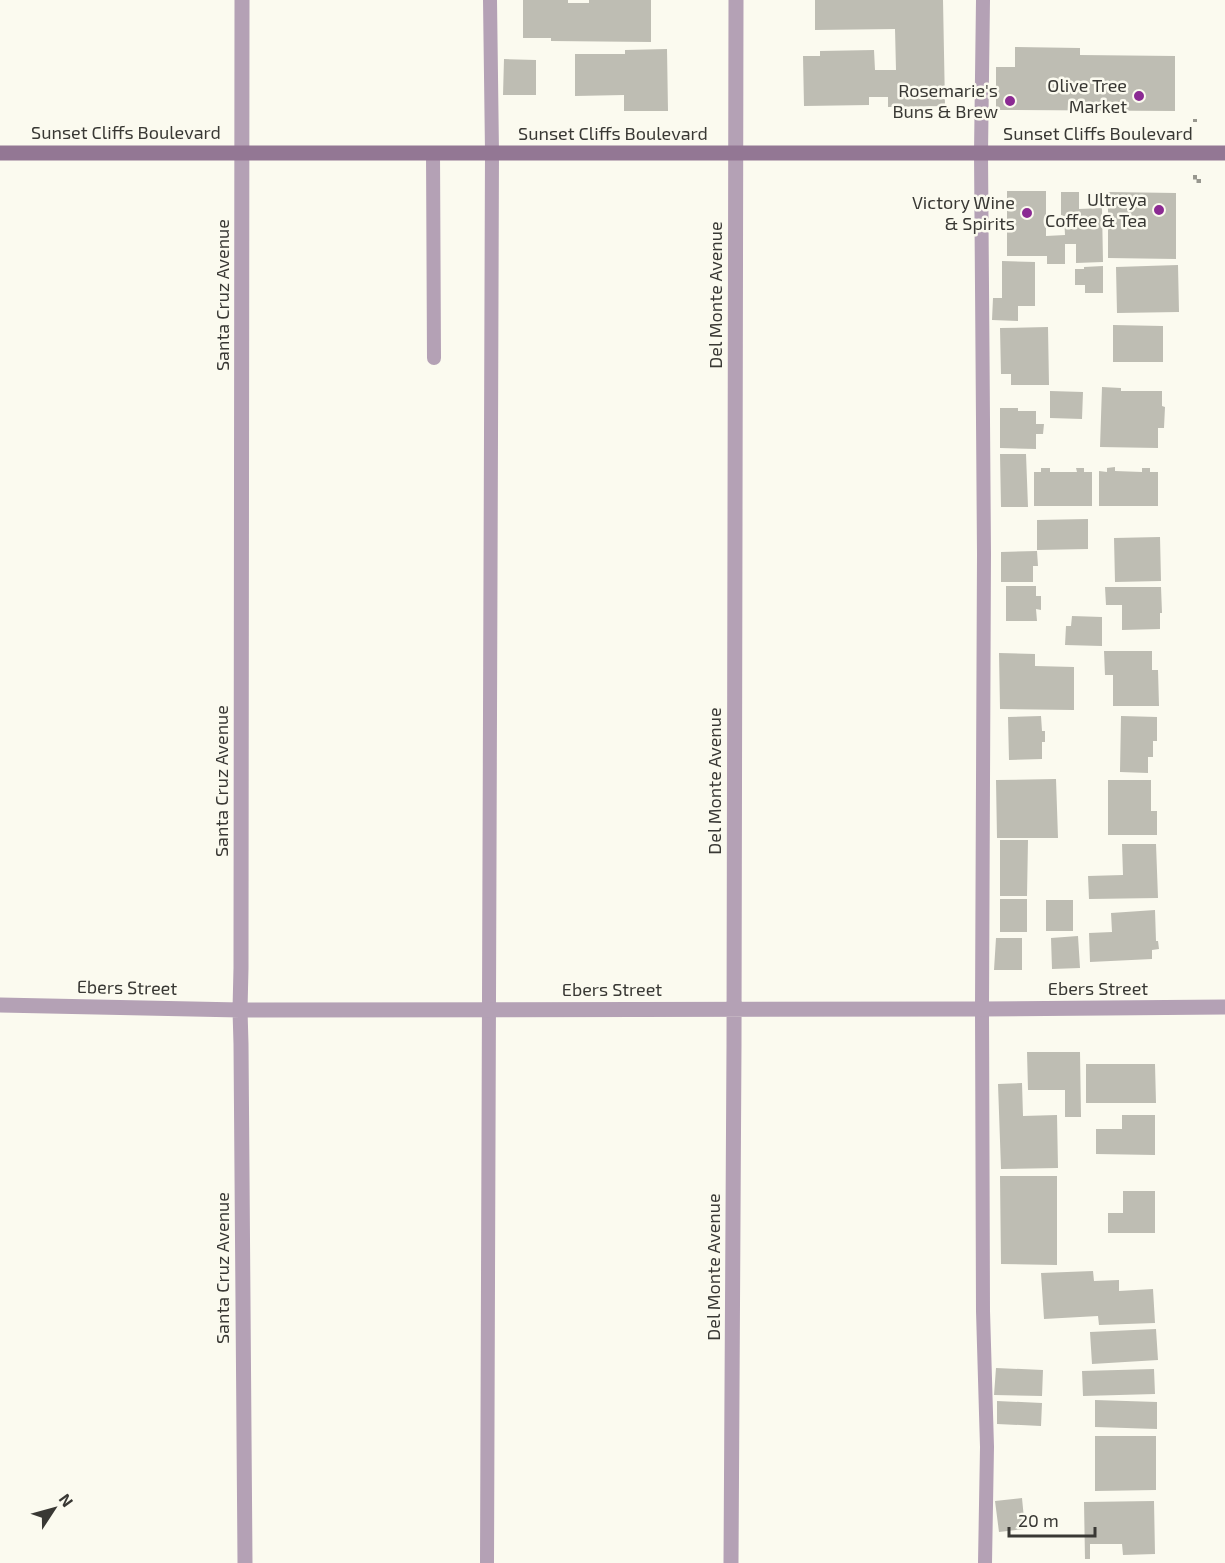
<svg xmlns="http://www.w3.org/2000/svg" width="1225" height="1563" font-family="'Exo 2',sans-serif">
<rect width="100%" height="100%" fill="#fbfaef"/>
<!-- building -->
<path fill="#bebdb3" d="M523,0h45v3h21v-3h62v42l-100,-1v-3h-28z
M815,0h128l2,106 -57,1v-10h-19v8l-65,1 -1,-50h17v-5l54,-1 1,20h21l-1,-41 -80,1z
M1015,47l65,1v7l95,1v55l-179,-1v-43h19z
M667,49l1,62h-44v-16l-49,1v-42h50v-4z
M504,59l32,1v35h-33z
M1007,191h39v45l19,-1 -1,-19 -3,-1v-23h18v17l23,-1 1,54 -27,1v-19h-11v20h-18v-8h-40z
M1108,192l68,1v66l-68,-1z
M1002,261l33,1v44h-17v15l-26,-1 1,-22h9z
M1178,265l1,47 -62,1 -1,-46z
M1103,266v27h-18v-8h-10v-16h9v-2z
M1113,325l50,1v36h-50z
M1048,327l1,58h-38v-11h-10l-1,-46z
M1102,387l19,1v3h41v15l3,1 -1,21h-6v20l-58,-1z
M1050,391l33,1 -1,27 -32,-1z
M1000,408h18v3h18v13h8l-1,10h-7v15l-36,-1z
M1000,454h26l2,53h-27z
M1115,467v4l27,1v-4h8v4h8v34h-59v-35l8,1v-4z
M1041,468h9v4h27l-1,-4h8v4h8v34h-58v-34h7z
M1088,519v30l-51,1v-30z
M1160,537l1,44 -46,1 -1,-44z
M1037,551l1,15h-5v16h-32v-30z
M1006,586h30v10h5v14l-5,-1 1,12h-31z
M1105,587h56l1,26h-2v16l-38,1v-25h-16z
M1072,616l30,1v29l-37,-1 1,-19h5z
M1104,651h48v19h6l1,36h-46v-31h-8z
M999,653l36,1v12l39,1v43l-74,-1z
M1041,716l1,15h3v11h-3v17l-33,1 -1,-43z
M1121,716l36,1v24h-4v16h-5v16l-28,-1z
M1056,779l2,59h-61l-1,-58z
M1108,780h43v31h6v24h-49z
M1000,840h28l-1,56h-27z
M1122,844h34l2,54 -69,1 -1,-23 35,-1z
M1000,899h27v33h-27z
M1046,900h27v31h-27z
M1155,910l1,31h2l1,8 -7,1v9l-62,3 -1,-29 23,-1 -1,-19z
M1078,936l2,32 -28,1 -1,-31z
M996,938h26v32h-28z
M1027,1052h53l1,65h-16v-27h-37z
M1086,1064h69l1,39h-70z
M1022,1083l1,33 34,-1 1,53 -57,1 -3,-85z
M1122,1115h33v40l-59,-1v-25h26z
M1000,1176h57v89l-56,-1z
M1123,1191h32v42h-47v-20h15z
M1093,1271l1,10 25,-1v11l34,-2 2,34 -56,2 -1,-9 -54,3 -3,-46z
M1156,1329l2,31 -66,4 -2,-32z
M996,1368l47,2 -1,26 -48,-1z
M1154,1369l1,25 -72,2 -1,-25z
M1095,1400l62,2v27l-62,-2z
M997,1401l45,2 -1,23 -44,-2z
M1095,1436h61v54l-61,1z
M1022,1498l3,31 -26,3 -4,-31z
M1154,1501l1,53 -32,1 -1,-11h-32v15h-5l-1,-57z"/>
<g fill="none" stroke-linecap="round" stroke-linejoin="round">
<!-- path -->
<path stroke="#98978f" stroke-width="4" stroke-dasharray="4.5 3" stroke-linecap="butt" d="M1195,122v-3
M1195,175v6h6"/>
<!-- lane -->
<path stroke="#b4a1b5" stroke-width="14" d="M983,0l-2,153 3,401 -2,455 1,302 4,136 -2,116
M433,153l1,205
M487,1563l5,-1411 -2,-152"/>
<!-- street -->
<path stroke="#b4a1b5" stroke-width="15" d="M242,0l-1,968 -1,42 1,34 4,519
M0,1005l240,5 742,-1 243,-2
M731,1563l3,-518 2,-1045"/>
<!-- secondary -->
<path stroke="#937794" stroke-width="15" d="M0,153h1225"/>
</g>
<!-- markers -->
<g fill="#8b2a93" stroke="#fbfaef" stroke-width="2">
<circle cx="1139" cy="96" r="6"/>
<circle cx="1010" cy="101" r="6"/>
<circle cx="1159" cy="210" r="6"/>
<circle cx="1027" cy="213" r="6"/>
</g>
<g text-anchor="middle" stroke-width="5" stroke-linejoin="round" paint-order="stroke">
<!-- poi labels -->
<g font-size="18" fill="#393834" stroke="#fbfaef" text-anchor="end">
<text x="1127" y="92">Olive Tree<tspan x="1127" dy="21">Market</tspan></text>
<text x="998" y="97">Rosemarie's<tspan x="998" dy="21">Buns &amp; Brew</tspan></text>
<text x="1147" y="206">Ultreya<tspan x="1147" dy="21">Coffee &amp; Tea</tspan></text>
<text x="1015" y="209">Victory Wine<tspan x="1015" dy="21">&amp; Spirits</tspan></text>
</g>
<!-- street labels -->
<g font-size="18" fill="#393834" stroke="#fbfaef">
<text x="126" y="139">Sunset Cliffs Boulevard</text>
<text x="613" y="140">Sunset Cliffs Boulevard</text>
<text x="1098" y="140">Sunset Cliffs Boulevard</text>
<text transform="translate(223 295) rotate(-90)" y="6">Santa Cruz Avenue</text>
<text transform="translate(716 295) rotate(-90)" y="6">Del Monte Avenue</text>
<text transform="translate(222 781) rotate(-90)" y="6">Santa Cruz Avenue</text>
<text transform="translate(715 781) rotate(-90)" y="6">Del Monte Avenue</text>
<text transform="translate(127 988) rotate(1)" y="6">Ebers Street</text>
<text x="1098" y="995">Ebers Street</text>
<text x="612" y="996">Ebers Street</text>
<text transform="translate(714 1267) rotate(-90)" y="6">Del Monte Avenue</text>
<text transform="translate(223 1268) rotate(-90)" y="6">Santa Cruz Avenue</text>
</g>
</g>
<!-- north arrow -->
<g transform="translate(54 1509) rotate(54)" stroke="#fbfaef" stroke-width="4.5" paint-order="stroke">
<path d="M0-4.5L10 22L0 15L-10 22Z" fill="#393834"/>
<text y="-9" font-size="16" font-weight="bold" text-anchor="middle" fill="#393834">N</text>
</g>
<!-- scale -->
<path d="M1009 1527v9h86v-9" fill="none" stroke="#393834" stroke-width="3"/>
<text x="1018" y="1527" font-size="18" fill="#393834" stroke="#fbfaef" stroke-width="4.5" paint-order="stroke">20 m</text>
</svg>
